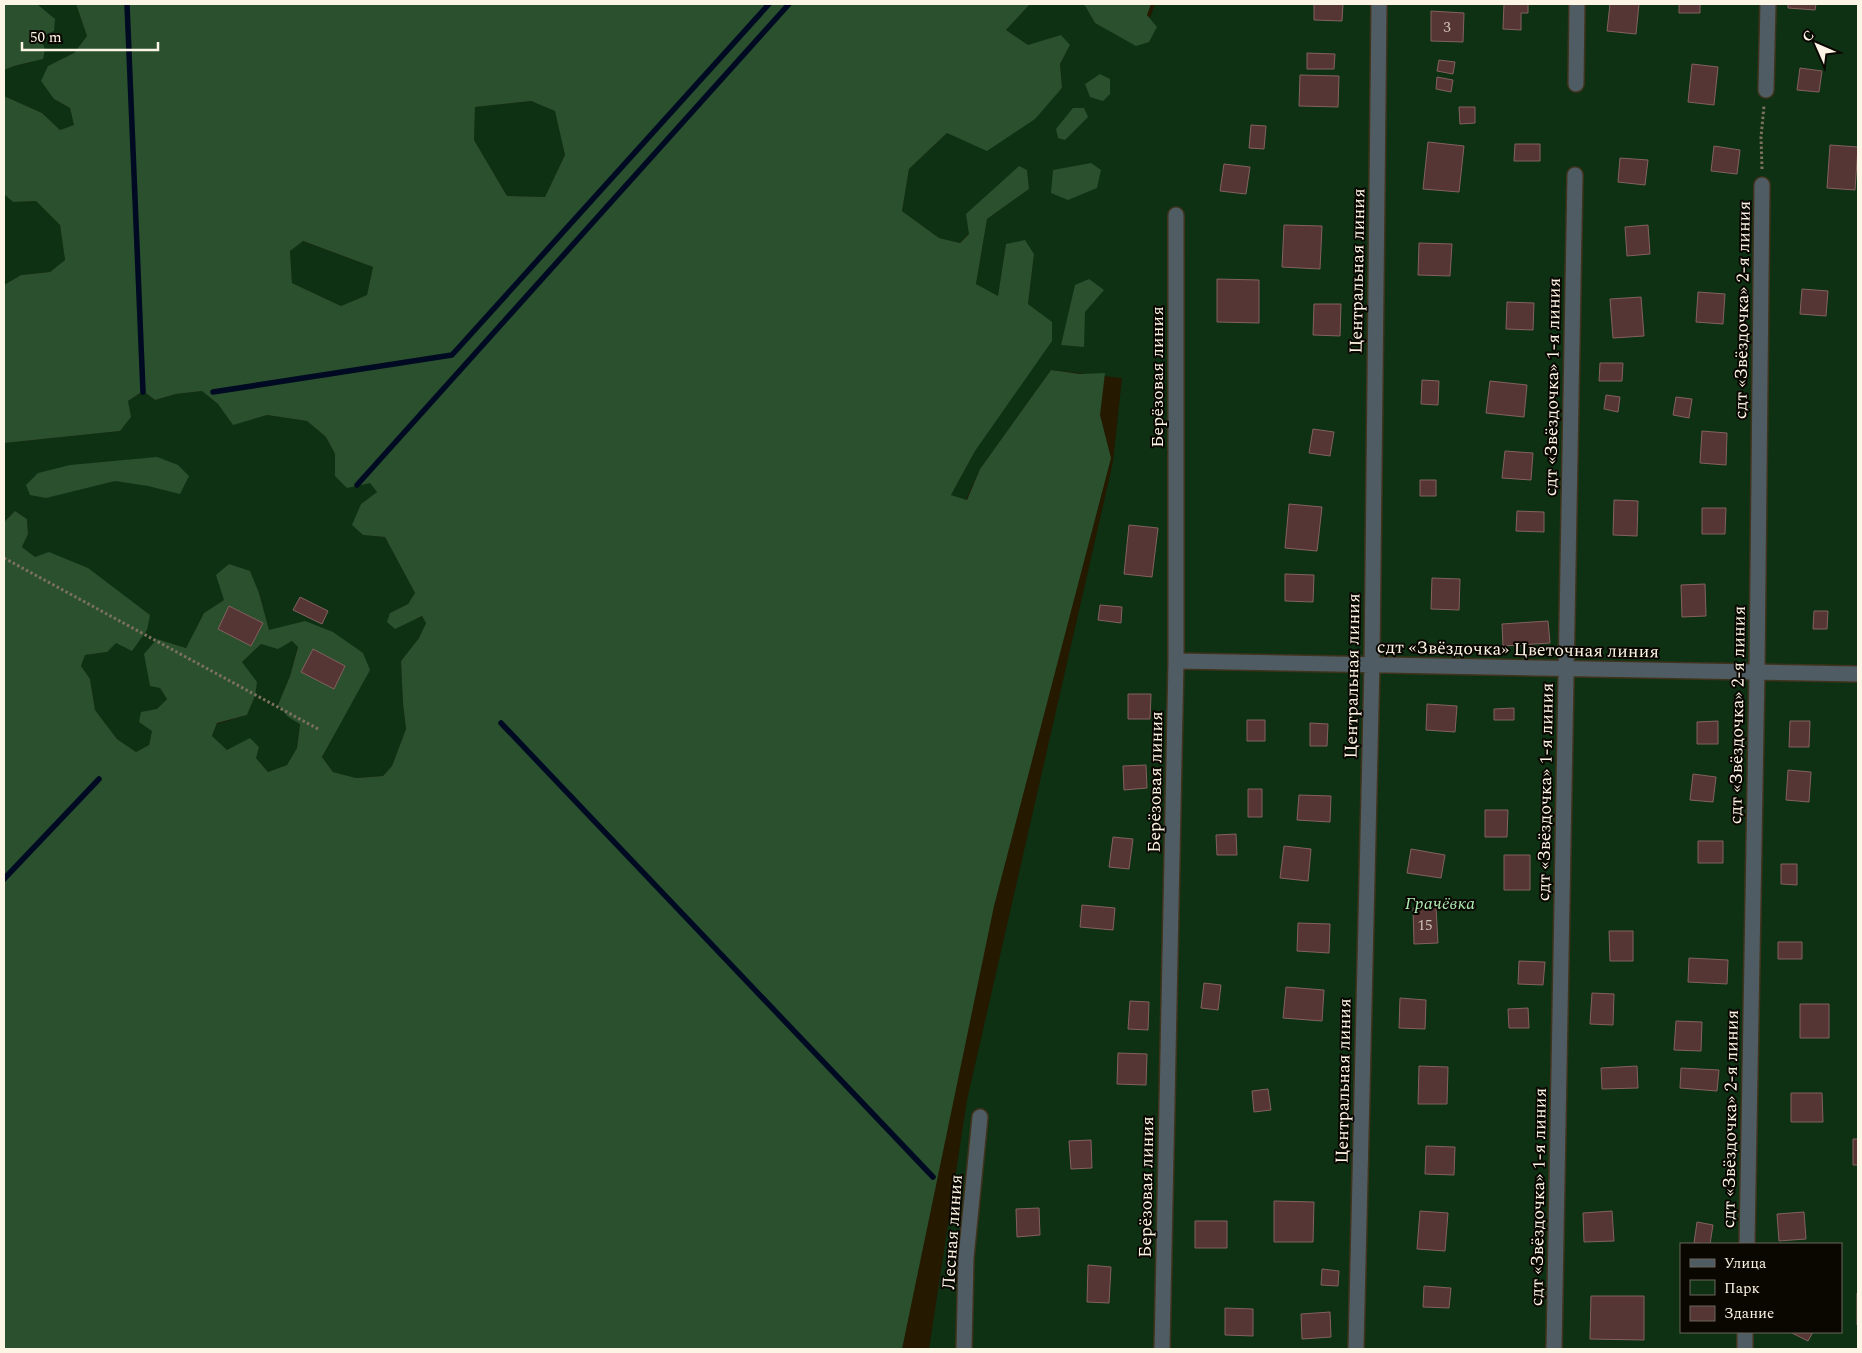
<svg xmlns="http://www.w3.org/2000/svg" width="1862" height="1353" font-family="Spectral,serif">
<rect width="100%" height="100%" fill="#251900"/>
<!-- green -->
<path fill="#0e3114" fill-rule="evenodd" d="M37,4h39l11,32 -13,17 -26,13 6,33 16,9 4,17 -14,5 -18,-17 -38,-17v-26l10,-4 17,-4 9,-25 14,-18z
M1030,4h54l11,19 41,22 15,-30 4,-11h703v1345h-929l38,-249 146,-638 9,-84 -71,-8 -71,99 -14,31 -15,-5 24,-44 76,-129 -23,-18 6,-50 -28,-10 -8,53 -22,-13 11,-65 42,-30 -2,-18 -67,72 -21,-5 -37,-27 7,-42 38,-36 115,-44 -2,-25 10,-19h-42l-22,-15zM1681,1244h160v88h-160z
M531,101l25,10 9,44 -20,42 -38,-1 -33,-56 1,-33z
M4,193l9,9 23,-1 24,24 5,35 -15,12 -29,3 -17,10z
M302,241l71,26 -6,28 -26,11 -49,-23 -2,-32z
M143,391l12,9 21,-6 26,-3 16,13 15,20 34,-9 40,6 19,16 9,17v22l36,7 6,9 -16,12 2,31 22,2 30,56 -7,11 -18,9 21,8 12,-5 3,7 -7,15 -18,23 2,43 3,25 -14,37 -9,10 -27,2 -23,-6 -11,-15 47,-87 -100,-40 -10,-37 -35,7 -20,13 -18,35 -29,-9 3,49 7,11 -10,10 -8,36 -13,7 -19,-13 -22,-29 -5,-31 -9,-13 4,-11 22,-3 -72,-95 -13,-10 6,-13 -1,-15 -12,-8 -11,11v-79l116,-12 8,-30z
M292,641l6,5 -8,30 -12,29 10,12 12,6 -3,25 -10,17 -19,7 -12,-14 -29,-8 -15,-14 5,-12 30,-9 8,-19 -13,-34 19,-18 17,4z"/>
<!-- forest -->
<path fill="#2a502e" fill-rule="evenodd" d="M4,4h33l18,15 -1,12 -14,6 5,12 -2,10 -29,7 -10,4z
M76,4h954l-24,26 22,15 33,-10 9,10 -10,19 2,24 -27,31 -48,32 -40,-18 -38,36 -7,42 37,27 21,5 9,-9 -3,-20 53,-48 8,4 2,19 -42,30 -11,65 22,12 8,-52 19,-4 9,14 -6,50 24,18v19l-77,110 -24,44 16,5 13,-31 71,-99 29,4 25,-1 -5,42 11,43 -117,448 -92,443h-898v-827l11,-11 12,8 1,15 -6,13 13,10 14,-5 39,16 62,47 -3,15 -15,21 -16,-8 -9,9 -22,3 -4,11 9,13 5,31 22,29 19,13 13,-7 3,-14 -13,-9 2,-10 16,-3 10,-10 -7,-11 -10,-2 -6,-32 13,-15 29,9 18,-35 20,-13 -8,-25 13,-11 21,7 9,22 10,37 36,-9 28,11 30,21 7,17 -48,87 11,15 23,6 27,-2 9,-10 14,-37 -3,-25 -2,-43 18,-23 7,-15 -4,-7 -27,13 -8,-7 3,-9 18,-9 7,-11 -30,-56 -22,-2 -11,-10 9,-21 16,-12 -7,-9 -23,5 -12,-12v-22l-9,-17 -19,-16 -40,-6 -34,10 -15,-21 -16,-13 -26,3 -21,6 -12,-9 -15,10 3,16 -11,14 -116,12v-158l17,-10 29,-3 15,-12 -5,-35 -24,-24 -23,1 -9,-8v-98l38,17 18,17 14,-5 -4,-17 -16,-9 -13,-18 7,-15 26,-13 13,-17zM531,101l24,10 10,44 -20,42 -38,-1 -33,-56 1,-33zM303,241l70,26 -6,28 -26,11 -49,-23 -2,-32zM292,641l6,6 -8,29 -12,29 10,12 12,7 -3,24 -10,17 -19,7 -12,-14 3,-11 -9,-9 -23,12 -15,-14 5,-13 30,-8 8,-19 2,-14 -15,-20 19,-18 17,5z
M1084,4h67l-4,11 10,12 -8,15 -13,4 -41,-23z
M1100,74l10,5v15l-7,7 -13,-4 -5,-13z
M1073,108h11l4,9 -23,23 -7,-2 -2,-9z
M1091,163l10,7 -4,18 -29,12 -17,-7 2,-23z
M1089,279l15,11 -19,22 -1,35 -23,-2 14,-60z
M157,457l21,8 11,11 -9,18 -32,-8 -33,-5 -69,17 -16,-3 -4,-10 12,-12 32,-8z"/>
<g fill="none" stroke-linecap="round" stroke-linejoin="round">
<!-- stream -->
<path stroke="#000a22" stroke-width="5.5" d="M127,4l16,388
M213,392l239,-37 317,-351
M357,485l432,-481
M501,723l432,454
M4,879l95,-100"/>
</g>
<!-- building -->
<path fill="#553634" stroke="#83615e" d="M1314,4h29l-1,17 -28,-1z
M1504,4h24v9h-7v17l-18,-1z
M1610,4h29l-3,30 -29,-3z
M1679,4h21v9h-21z
M1788,4h28l-1,6 -27,-2z
M1431,11l33,2 -1,29 -32,-1z
M1307,53l28,1 -1,15h-27z
M1439,60l16,2 -2,12 -16,-3z
M1692,64l26,3 -4,38 -26,-3z
M1800,68l22,3 -3,21 -22,-2z
M1300,75l39,1 -1,31 -39,-1z
M1437,77l16,3 -2,12 -15,-3z
M1459,107h16v16l-15,1z
M1251,125l15,1 -2,23 -15,-1z
M1428,142l36,4 -5,46 -36,-3z
M1515,144h25v17h-26z
M1830,145l28,2 -3,43 -28,-2z
M1714,146l26,4 -3,24 -26,-3z
M1620,158l28,2 -3,25 -27,-3z
M1224,164l26,3 -4,27 -26,-3z
M1284,225l38,1 -2,43 -38,-2z
M1648,225l2,29 -23,2 -2,-29z
M1419,243l33,1 -2,32 -32,-1z
M1217,279l42,1v43l-42,-1z
M1802,289l26,2 -2,25 -26,-2z
M1698,292l27,2 -2,30 -27,-2z
M1641,297l3,39 -31,2 -3,-39z
M1507,302l27,1 -1,27 -27,-1z
M1314,304h27l-1,32 -27,-1z
M1600,363h23l-1,18h-23z
M1422,380l17,1 -1,24 -17,-1z
M1490,381l37,4 -3,32 -38,-4z
M1606,395l14,2 -2,15 -14,-3z
M1676,397l16,2 -3,19 -16,-3z
M1313,429l21,3 -4,24 -21,-3z
M1702,431l25,2 -1,32 -26,-2z
M1505,451l28,2 -2,27 -29,-2z
M1420,480h16v16h-16z
M1614,500l24,1 -1,35 -24,-1z
M1289,504l33,3 -5,44 -32,-3z
M1702,508h24l-1,26h-23z
M1517,511l27,1v20l-28,-1z
M1129,525l29,3 -6,49 -28,-3z
M1285,574l29,1 -1,27 -28,-1z
M1432,578l28,1 -1,31 -28,-1z
M1705,584l1,32 -24,1 -1,-32z
M300,597l28,14 -6,13 -29,-14z
M1100,605l22,2 -1,16 -23,-3z
M229,606l34,17 -12,23 -33,-17z
M1814,611h14l-1,18h-14z
M1548,621l2,22 -47,3 -1,-22z
M313,649l32,17 -11,23 -33,-17z
M1128,694h23l-1,25h-22z
M1427,704l30,2 -2,26 -29,-2z
M1514,708v12h-20v-11z
M1247,720h18v21h-18z
M1718,721v23h-21v-22z
M1790,721h20l-1,26h-20z
M1310,723l18,1 -1,22h-17z
M1146,765l1,23 -23,2 -1,-24z
M1788,770l23,2 -2,30 -23,-2z
M1693,774l23,3 -3,25 -23,-2z
M1248,789h14v28h-14z
M1299,795l32,1 -1,26 -33,-2z
M1485,810h23l-1,27h-22z
M1236,834l1,21h-20l-1,-20z
M1113,837l20,2 -4,30 -20,-2z
M1698,841h25v22h-25z
M1284,846l27,3 -3,32 -28,-3z
M1411,849l34,6 -4,23 -34,-5z
M1504,855h26v35h-26z
M1781,864h16v21l-16,-1z
M1082,905l33,3 -2,22 -33,-3z
M1436,907l2,36 -24,1 -1,-36z
M1298,923l32,1 -1,29 -32,-2z
M1609,931h24v30h-23z
M1778,942h24v17h-24z
M1689,958l39,2 -1,24 -39,-2z
M1519,961l26,1 -2,23 -25,-1z
M1204,983l17,2 -3,25 -17,-2z
M1286,987l38,3 -2,31 -39,-3z
M1592,993l22,1 -1,31 -23,-1z
M1400,998l26,2 -1,29 -26,-1z
M1130,1001l19,1 -1,28 -20,-1z
M1800,1004h29v34h-29z
M1528,1008l1,20h-20l-1,-19z
M1676,1021l26,1 -1,29 -27,-1z
M1118,1053l29,1 -1,31 -29,-1z
M1419,1066l29,1 -1,37h-29z
M1637,1066l1,22 -36,1 -1,-21z
M1681,1068l38,2 -2,21 -37,-3z
M1268,1089l3,21 -17,2 -2,-21z
M1791,1093h31l1,29h-32z
M1853,1139h5v26h-5z
M1091,1140l1,28 -21,1 -2,-28z
M1426,1146l29,1 -1,28 -29,-1z
M1274,1201l40,1 -1,40h-39z
M1039,1208l1,27 -23,2 -1,-28z
M1420,1211l28,2 -3,38 -28,-2z
M1612,1211l2,30 -30,1 -1,-29z
M1804,1212l2,27 -27,2 -2,-27z
M1195,1221h32v27h-32z
M1697,1222l16,3 -3,19 -16,-1z
M1088,1265l23,2 -2,36 -22,-1z
M1322,1269l17,2 -1,15 -17,-1z
M1424,1286l27,2 -2,20 -26,-1z
M1857,1293h1v32h-1z
M1591,1296h53v44l-54,-1z
M1225,1308l28,1v27l-28,-1z
M1330,1312l1,25 -29,2 -1,-25z
M1790,1332h23l-5,9z"/>
<g fill="none" stroke-linecap="round" stroke-linejoin="round">
<!-- minor casing -->
<g stroke="#3f331b" stroke-width="18">
<path id="minor" d="M1576,84l1,-80
M1766,90l2,-86
M1176,661l682,13
M1747,1244l10,-572 5,-487
M964,1349l2,-91 14,-141
M1162,1349l14,-688v-446
M1356,1349l16,-685 7,-660
M1554,1349l21,-1174
M1745,1349v-17"/>
</g>
<!-- path -->
<path stroke="#7c715c" stroke-width="3" stroke-dasharray="2.5 2.5" stroke-linecap="butt" d="M1762,169l-1,-32 3,-31
M4,558l316,172"/>
<!-- minor -->
<use href="#minor" stroke="#4f5c63" stroke-width="15"/>
</g>
<g text-anchor="middle" stroke-width="4" stroke-linejoin="round" paint-order="stroke">
<!-- number labels -->
<g font-size="15" fill="#d2c4b8">
<text x="1447" y="32">3</text>
<text x="1425" y="930">15</text>
</g>
<!-- street labels -->
<g font-size="18" fill="#fcf4e4" stroke="#0a0600">
<text transform="translate(1357 271) rotate(-89)" y="6">Центральная линия</text>
<text transform="translate(1742 310) rotate(-89)" y="6">сдт «Звёздочка» 2-я линия</text>
<text transform="translate(1157 377) rotate(-90)" y="6">Берёзовая линия</text>
<text transform="translate(1552 387) rotate(-89)" y="6">сдт «Звёздочка» 1-я линия</text>
<text transform="translate(1518 649) rotate(1)" y="6">сдт «Звёздочка» Цветочная линия</text>
<text transform="translate(1352 676) rotate(-89)" y="6">Центральная линия</text>
<text transform="translate(1737 715) rotate(-89)" y="6">сдт «Звёздочка» 2-я линия</text>
<text transform="translate(1155 782) rotate(-89)" y="6">Берёзовая линия</text>
<text transform="translate(1545 792) rotate(-89)" y="6">сдт «Звёздочка» 1-я линия</text>
<text transform="translate(1343 1081) rotate(-89)" y="6">Центральная линия</text>
<text transform="translate(1730 1119) rotate(-89)" y="6">сдт «Звёздочка» 2-я линия</text>
<text transform="translate(1146 1187) rotate(-89)" y="6">Берёзовая линия</text>
<text transform="translate(1538 1197) rotate(-89)" y="6">сдт «Звёздочка» 1-я линия</text>
<text transform="translate(952 1232) rotate(-86)" y="6">Лесная линия</text>
</g>
<!-- park labels -->
<g font-size="18" font-style="italic" fill="#acecb1" stroke="#0a0600">
<text x="1440" y="909">Грачёвка</text>
</g>
</g>
<!-- border -->
<rect width="1862" height="1353" fill="none" stroke="#fcf4e4" stroke-width="10"/>
<!-- legend -->
<rect x="1680" y="1243" width="162" height="90" fill="#0a0600" stroke="#6b655b"/>
<rect x="1690" y="1259" width="25" height="8" fill="#4f5c63" stroke="#6b655b"/>
<text x="1724" y="1268" font-size="15" fill="#fcf4e4">Улица</text>
<rect x="1690" y="1280" width="25" height="15" fill="#0e3114" stroke="#6b655b"/>
<text x="1724" y="1293" font-size="15" fill="#fcf4e4">Парк</text>
<rect x="1690" y="1306" width="25" height="15" fill="#553634" stroke="#6b655b"/>
<text x="1724" y="1318" font-size="15" fill="#fcf4e4">Здание</text>
<!-- north arrow -->
<g transform="translate(1817 45) rotate(315)" stroke="#0a0600" stroke-width="4" paint-order="stroke">
<path d="M0-4L9 19L0 12L-9 19Z" fill="#fcf4e4"/>
<text y="-8" font-size="14" font-weight="bold" text-anchor="middle" fill="#fcf4e4">С</text>
</g>
<!-- scale -->
<path d="M22 42v8h136v-8" fill="none" stroke="#fcf4e4" stroke-width="2.5"/>
<text x="30" y="42" font-size="15" fill="#fcf4e4" stroke="#0a0600" stroke-width="4" paint-order="stroke">50 m</text>
</svg>
